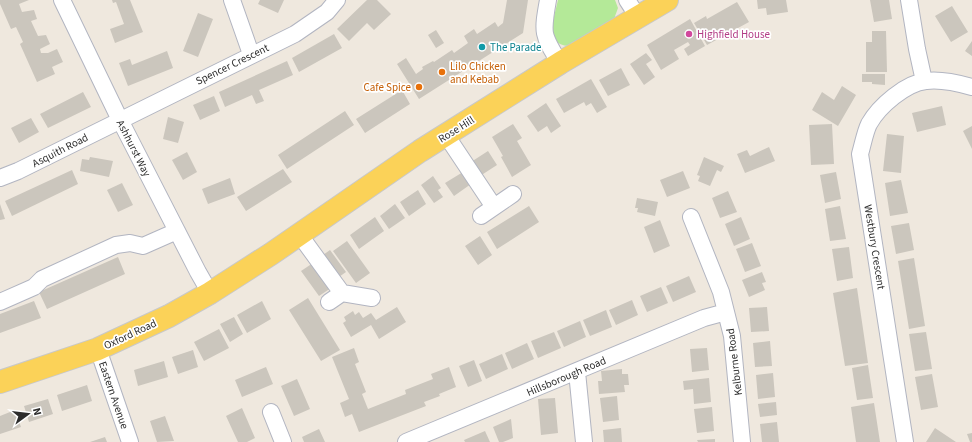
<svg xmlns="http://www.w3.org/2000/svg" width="972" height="442" font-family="'Source Sans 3',sans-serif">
<rect width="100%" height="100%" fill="#efe8de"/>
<!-- green -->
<path fill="#b4e998" d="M558,0h57l3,8 -4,11 -42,27c-12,0 -16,-3 -22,-13z"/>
<!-- building -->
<path fill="#cbc6bd" d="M0,0h29l-10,4 3,8 12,-2 3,9 -6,2 7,15 8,-1 4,9 -10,5 1,4h7l9,-4 6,13 -11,5 3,7 -18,8 -17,-38 3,-2 -7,-15 -5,2 -11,-25z
M112,0h18l13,32 -28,11 -5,-14 14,-5 -8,-22 -3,1z
M260,0h24l-6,13 -20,-9z
M367,0h10l14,14 -17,16 -7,-7 -18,18 -12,-12z
M507,0h21l-5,33 -104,66 -22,-35 9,-6 10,16 7,-5 -1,-2 11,-6 1,1 18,-12 2,3 14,-10 -4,-7 10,-7 3,5 18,-12 3,5 5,-4z
M757,0h29l2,12 -21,3 -1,-7 -8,1z
M870,0h19l3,19 -18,3z
M737,2l12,20 -42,23 -13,-22 12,-7 1,3z
M952,6l16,26 -17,10 -16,-26z
M198,13l15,6 -15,38 -15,-6z
M690,19l15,27 -17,10 -4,-7 6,-4 -2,-3 -14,8 5,9 -18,11 -14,-25z
M436,30l8,13 -8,5 -8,-13z
M872,31h14l1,41h-21v-30h6z
M334,34l8,14 -43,24 -7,-14z
M972,41v15l-7,-5z
M167,51l6,17 -45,18 -9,-23 11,-4 2,6z
M646,53l6,7 -6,4 9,13 -11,8 -14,-21z
M287,61l6,14 -34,15 5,11 -8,3 -4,-9 -27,12 -6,-15z
M621,68l9,17 -22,11 -9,-16z
M862,74h23v11l-13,-1v-2h-10z
M591,79l16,28 -10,6 -6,-10 -5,3 -2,-4 -20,11 -8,-14z
M842,86l14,9 -18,31 -26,-16 10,-18 12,8z
M402,90l8,14 -45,29 -9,-14z
M83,92l8,15 -43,21 -8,-14z
M214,96l6,15 -20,9 -7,-15z
M546,103l15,23 -10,7 -4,-7 -9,6 -11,-16z
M942,106l4,19 -29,7 -5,-19z
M345,111l9,14 -67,44 -9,-14z
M168,117l16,5 -6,21 -15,-4z
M31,118l8,14 -20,11 -8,-15z
M513,124l9,14 -5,3 14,24 -19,12 -11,-20 2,-1 -11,-19z
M832,124l2,40 -23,1 -2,-40z
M972,126v23l-9,-18z
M887,134l17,2 -3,37 -18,-2z
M769,147l6,14 -30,12 -8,-19 10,-4 3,6z
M488,151l9,14 -17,11 -9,-14z
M187,152l10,20 -14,8 -11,-20z
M90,157l23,4 -4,16 -29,-6 2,-12 7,1z
M704,157l20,9 -3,6 -4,-2 -7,16 -12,-5 2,-5 -3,-1z
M283,169l9,13 -46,29 -9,-14z
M72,170l6,14 -66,32 -7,-15z
M683,171l7,17 -23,9 -7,-17z
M463,172l8,12 -17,12 -9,-13z
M836,172l5,27 -16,4 -5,-28z
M433,176l8,12 -3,2 5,7 -9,6 -13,-18z
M230,178l5,16 -27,10 -6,-15z
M901,180l7,33 -18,3 -5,-33z
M122,183l11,22 -15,7 -11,-22z
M418,190l8,14 -17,12 -9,-14z
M728,191l9,21 -17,6 -8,-20z
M637,198l21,4 -3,14 -18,-4 1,-4h-3z
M0,204l5,15 -5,1z
M395,204l10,14 -16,11 -9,-13z
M529,206l10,16 -42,27 -10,-17z
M840,206l6,33 -16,2 -5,-32z
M375,217l9,14 -25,18 -9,-14z
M741,217l9,22 -16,7 -9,-22z
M660,220l10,26 -16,7 -10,-26z
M909,223l5,27 -18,4 -5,-28z
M480,236l12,19 -14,10 -13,-19z
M347,241l23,32 -14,10 -23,-32z
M752,243l9,23 -16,6 -9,-23z
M849,247l4,31 -16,3 -5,-32z
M330,250l16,22 -10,7 -13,-24z
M118,257l7,17 -78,35 -8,-17z
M914,258l11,68 -16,3 -11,-68z
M313,263l18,25 -12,8 -18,-25z
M762,272l4,10 -4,1 3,7 -16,7 -7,-17z
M689,276l7,16 -23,10 -7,-16z
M661,287l7,16 -21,9 -7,-16z
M857,288l11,75 -23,3 -12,-73z
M308,298l32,52 -19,11 -32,-51z
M632,300l6,15 -22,10 -7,-15z
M34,301l7,17 -41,15v-19z
M262,301l9,18 -24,14 -10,-18z
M397,307l9,15 -27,17 -8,-14 -20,12 -8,-14 3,-2 -2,-4 9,-6 2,4 4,-3 4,6 8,-5 5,7z
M767,307l2,24 -18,1 -2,-24z
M606,310l6,17 -22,9 -7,-16z
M234,317l9,17 -13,8 -10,-18z
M580,321l6,16 -22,10 -7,-16z
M219,329l10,19 -25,13 -10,-19z
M554,332l7,16 -23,10 -7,-17z
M926,332l6,37 -17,2 -6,-37z
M770,341l2,25 -17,1 -2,-24z
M527,343l7,16 -22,10 -7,-16z
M354,348l5,14 -4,2 11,28 -4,2 6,15 38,-15 -1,-4 28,-11 -2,-5 18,-7 7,20 -17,7 1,2 -16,6 2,4 -67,26 -7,-18 -7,3 -5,-14 9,-4 -17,-42z
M707,348l2,22 -17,2 -2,-23z
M193,350l5,17 -20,7 -6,-17z
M502,354l6,15 -22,10 -7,-15z
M474,360l8,21 -14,6 -9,-21z
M164,361l4,16 -30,9 -4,-16z
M868,365l5,33 -16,2 -5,-32z
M266,367l7,17 -31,13 -7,-17z
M622,369v5h6l1,11h-5l1,7 -26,2 -1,-13h4l-1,-10z
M773,373l2,24 -17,2 -2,-24z
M932,374l6,33 -17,3 -6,-33z
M709,378l2,24 -17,2 -1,-15 -9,1 -1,-9z
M297,379l13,30 -16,7 -13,-30z
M87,385l5,16 -30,10 -5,-16z
M617,396l2,24 -16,2 -3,-24z
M555,398l3,35 -17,2 -3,-36z
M48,399l5,15 -24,8 -5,-16z
M776,402l1,13 -17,2 -2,-13z
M874,403l6,39h-24l-5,-35z
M712,407l2,24 -17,2 -3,-24z
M242,408l13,30 -8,4h-9l-12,-26z
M15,410l6,17 -21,7v-18z
M165,416l9,25 -17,1 -7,-21z
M511,419l2,19 -10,4h-4l-6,-15z
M777,422l2,20h-17l-2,-18z
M621,428l1,14h-18l-1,-12z
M935,428l21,14h-30z
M319,429l6,13h-21l-2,-5z
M485,431l5,11h-25l-1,-2z
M972,433v9h-2l-3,-8z
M105,437l2,5h-17z
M715,439v3h-17l-1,-2z"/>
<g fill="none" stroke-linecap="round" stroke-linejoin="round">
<!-- street casing -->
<g stroke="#b2b5c1" stroke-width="18">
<path id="street" d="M62,0l58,120 78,152 12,21
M232,0l19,54
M548,0c-6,33 -6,35 12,63
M627,0l11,17
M909,0l8,49 7,32
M446,135l48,72
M0,178l18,-7 277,-137 32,-22 10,-12
M481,216l32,-22
M691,217l30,75 11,44 10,106
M299,234l43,59
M0,302l34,-15 8,-8 74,-34 14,-2 13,3 34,-15
M329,302l13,-9 30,5
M98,349l32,93
M577,372l7,70
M271,412l12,30
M406,442l298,-124 22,-6
M905,442l-45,-288c3,-10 5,-22 9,-30 10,-18 37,-41 57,-43 15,-2 32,2 46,6"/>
</g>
<!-- primary casing -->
<g stroke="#c8c8c8" stroke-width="24">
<path id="primary" d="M0,382l98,-33 71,-33 41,-23 61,-39 149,-103 140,-88 107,-63"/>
</g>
<!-- street -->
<use href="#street" stroke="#fff" stroke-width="16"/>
<!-- primary -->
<use href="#primary" stroke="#fbd258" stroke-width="22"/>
</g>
<!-- markers -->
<circle fill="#d1479c" stroke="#fff" stroke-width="1.5" cx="689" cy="34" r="4"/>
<circle fill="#0f9aa8" stroke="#fff" stroke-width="1.5" cx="482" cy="47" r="4"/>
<g fill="#e8710a" stroke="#fff" stroke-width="1.5">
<circle cx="442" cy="72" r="4"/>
<circle cx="419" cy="87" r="4"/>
</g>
<g text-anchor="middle" stroke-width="3.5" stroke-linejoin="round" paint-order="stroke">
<!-- hotel labels -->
<g font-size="11" fill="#b23c85" stroke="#fff" text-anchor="start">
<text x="697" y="38">Highfield House</text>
</g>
<!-- culture labels -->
<g font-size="11" fill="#0d838f" stroke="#fff" text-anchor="start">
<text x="490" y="51">The Parade</text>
</g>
<!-- street labels -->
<g font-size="11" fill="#2d2d2d" stroke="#fff">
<text transform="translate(232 64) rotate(-26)" y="4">Spencer Crescent</text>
<text transform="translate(456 129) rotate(-32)" y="4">Rose Hill</text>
<text transform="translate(134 148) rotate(63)" y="4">Ashhurst Way</text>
<text transform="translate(60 150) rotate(-27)" y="4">Asquith Road</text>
<text transform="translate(875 247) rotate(81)" y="4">Westbury Crescent</text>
<text transform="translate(130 334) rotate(-25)" y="4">Oxford Road</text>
<text transform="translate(734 362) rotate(-97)" y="4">Kelburne Road</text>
<text transform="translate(566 376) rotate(-23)" y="4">Hillsborough Road</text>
<text transform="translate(114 395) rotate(71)" y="4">Eastern Avenue</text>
</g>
<!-- food labels -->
<g font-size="11" fill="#c56008" stroke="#fff" text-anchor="start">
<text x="450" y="70">Lilo Chicken<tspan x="450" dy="13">and Kebab</tspan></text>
<text x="411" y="91" text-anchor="end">Cafe Spice</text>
</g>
</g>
<!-- north arrow -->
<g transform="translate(28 414) rotate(75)" stroke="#ffffff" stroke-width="3" paint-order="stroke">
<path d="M0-3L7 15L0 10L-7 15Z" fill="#2d2d2d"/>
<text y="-6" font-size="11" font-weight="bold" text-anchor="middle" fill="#2d2d2d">N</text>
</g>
</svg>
